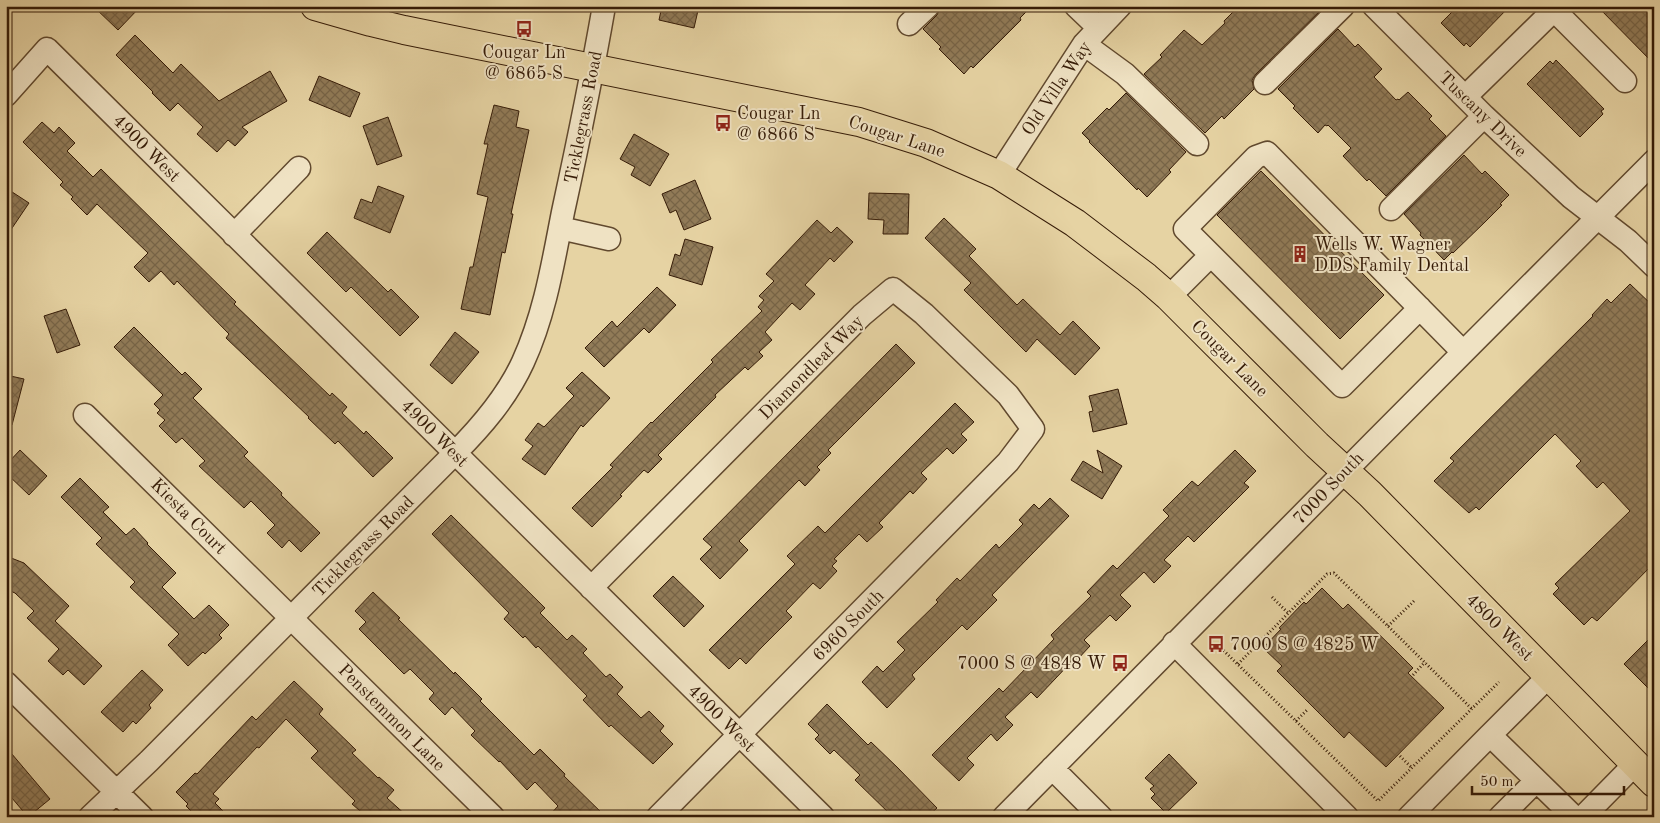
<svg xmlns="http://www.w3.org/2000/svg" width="1660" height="823" font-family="'Old Standard TT',serif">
<defs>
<pattern id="building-cross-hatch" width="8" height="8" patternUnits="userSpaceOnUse" patternTransform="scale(1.25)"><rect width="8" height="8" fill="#917b58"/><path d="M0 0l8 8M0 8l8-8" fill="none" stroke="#776447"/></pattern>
</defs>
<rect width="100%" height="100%" fill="#e6d3a3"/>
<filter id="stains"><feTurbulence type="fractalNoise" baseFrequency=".004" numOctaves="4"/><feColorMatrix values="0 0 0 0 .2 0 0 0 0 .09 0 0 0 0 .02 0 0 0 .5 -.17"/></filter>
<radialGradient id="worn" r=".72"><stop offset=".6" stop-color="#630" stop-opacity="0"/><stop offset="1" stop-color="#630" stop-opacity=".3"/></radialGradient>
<!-- building -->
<path fill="url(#building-cross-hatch)" stroke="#351b07" d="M93,6h48l-23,24z
M662,6h37l-5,22 -35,-8z
M941,6h91l-12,12 1,2 -48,48 -2,-2 -7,8 -25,-25 2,-2 -18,-18 14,-14z
M1239,6h76l5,5 -64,63 -4,6 2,9 -30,30 -2,-3 -17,17 -61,-59 18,-17 -2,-2 24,-25 18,15 23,-22 -1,-2z
M1458,6h52l-40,41 -4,-4 -2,3 -23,-23z
M1597,6h52l5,5v53z
M1338,29l17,18 3,-3 24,25 -8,8 22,23 2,-1 1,1 9,-8 24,24 -3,3 17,17 -60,60 -17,-17 -2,2 -24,-25 8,-8 -23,-23 -1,1 -2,-1 -7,8 -25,-25 2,-2 -17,-17z
M135,35l38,38 8,-9 38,37 51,-30 17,30 -45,26 6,5 -13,14 -7,-6 -11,12 -20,-18 6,-7 -25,-24 -8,8 -18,-18 1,-1 -37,-37z
M1556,60l48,49 -3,2 2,3 -23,23 -53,-53 23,-23 3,3z
M319,76l41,17 -10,24 -41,-17z
M1126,93l60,59 -17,18 2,2 -24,25 -9,-9 -1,2 -48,-48 1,-1 -8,-8 25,-25 2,2z
M494,105l25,6 -3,16 13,3 -18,84h2l-8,39 -3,-1 -12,63 -29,-6 9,-42h3l15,-70 -11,-3 11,-50h-4z
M388,117l14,39 -25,9 -14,-39z
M42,122l12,11 5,-6 16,16 -8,8 26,26 8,-8 135,133 -2,2 96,92 2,-3 15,14 -5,6 22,21 2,-3 27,27 -20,19 -35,-36 -3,3 -27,-26 1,-1 -83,-79 3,-4 -52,-53 -3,4 -13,-14 -12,11 -15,-15 14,-14 -51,-49 -10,11 -16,-16 2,-2 -13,-12 3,-3 -40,-40z
M634,134l35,20 -19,32 -19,-11 4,-8 -15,-8z
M1464,155l18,19 3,-3 24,24 -9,9 2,1 -17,17 -32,31 -1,-1 -8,8 -24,-25 1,-2 -17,-19z
M1261,171l123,124 -44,44 -123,-124z
M695,180l16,39 -27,11 -8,-20 -6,3 -8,-19z
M378,186l26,10 -14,37 -36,-15 7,-19 11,4z
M6,188l23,15 -23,34z
M869,193l40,1 -1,40h-25l1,-14 -16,-1z
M944,218l32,31 -7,7 48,49 6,-6 37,36 13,-14 27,27 -25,27 -38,-36 -11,13 -62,-62 7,-7 -46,-45z
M817,220l14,13 6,-6 16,15 -19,20 -4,-4 -25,27 10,9 -15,16 -8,-7 -27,29 7,8 -13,12 4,4 -15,14 -3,-3 -30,28 1,2 -58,58 4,4 -14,14 -4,-3 -24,25 2,1 -30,31 -20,-19 41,-41 -3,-2 41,-43 1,1 61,-61 -2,-2 51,-49 -4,-4 6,-7 -5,-4 15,-15 -8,-7z
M327,232l61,60 3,-3 28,28 -19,19 -49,-49 -5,5 -39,-39z
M685,239l28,8 -11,38 -33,-10 6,-21 5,2z
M1630,284l24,23v256l-57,58 -5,-4 -8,8 -31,-31 6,-6 -4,-4 75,-73 -27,-29 -6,6 -21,-22 5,-5 -26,-27 -76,76 -3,-3 -7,6 -35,-32 20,-20 -4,-3 143,-142 -1,-1 15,-16 4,4z
M657,287l19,18 -27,28 -5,-5 -40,39 -19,-19 27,-27 5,6z
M66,309l14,36 -23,8 -13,-37z
M134,327l48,48 3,-3 17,17 -9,9 55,54 -4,4 38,37 -1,2 39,38 -19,19 -12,-12 -7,8 -15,-15 8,-8 -24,-24 -7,7 -45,-42 6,-5 -23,-23 -6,5 -17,-17 6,-6 -8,-7 3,-3 -6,-6 9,-9 -49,-48z
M455,332l24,20 -27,32 -22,-19z
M896,344l19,19 -87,87 3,3 -14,14 3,3 -15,16 -6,-6 -60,61 9,9 -28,29 -20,-20 12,-12 -9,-8z
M582,372l28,26 -27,29 -2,-2 -36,50 -23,-16 11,-13 -8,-6 13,-17 6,4 30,-31 -8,-8z
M6,375l18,4 -12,46h-6z
M1118,389l9,35 -34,8 -4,-20 4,-1 -4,-15z
M955,403l19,19 -13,12 6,6 -14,14 -6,-6 -26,25 6,6 -14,15 -3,-3 -31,32 4,4 -16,15 -8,-8 -25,25 3,2 -5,5 5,5 -17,18 -7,-6 -27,28 6,6 -31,31 -15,16 -6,-6 -11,11 -20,-19 86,-86 -8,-8 31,-30 7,7z
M20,450l27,26 -18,19 -23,-22v-8z
M1097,450l25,16 -20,33 -31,-19 12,-19 20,12z
M1235,450l21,21 -12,12 5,4 -55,55 -6,-6 -24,24 7,6 -17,17 -10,-11 -24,23 11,11 -15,15 -6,-6 -26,25 6,6 -14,15 -2,-2 -37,39 -6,-6 -26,25 8,8 -16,16 -6,-7 -24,24 7,7 -15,16 -27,-26 67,-67 4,4 51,-53 -3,-4 40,-39 -4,-4 26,-27 4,4 52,-53 -6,-6 29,-29 6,5z
M80,478l29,29 -6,5 23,23 8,-7 14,15 -1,1 29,29 -14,14 32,32 15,-14 20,20 -10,10 3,3 -17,16 -2,-2 -15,14 -20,-21 11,-11 -49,-47 5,-5 -39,-38 6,-6 -41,-41z
M1050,498l19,18 -77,79 5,5 -30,30 -5,-5 -50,50 3,4 -28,29 -25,-26 15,-16 6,6 22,-22 -8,-8 41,-40 -2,-2 21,-22 3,3 36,-37 3,4 24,-24 -4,-4 15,-16 5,5z
M451,515l94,93 -5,5 27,27 5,-5 15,14 -4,4 23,24 4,-3 13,13 -6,7 24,24 8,-7 15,15 -4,5 13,13 -20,20 -42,-39 -2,2 -26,-27 4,-4 -49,-50 -2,2 -11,-12 -2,2 -19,-19 5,-6 -77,-79z
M6,556l18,7 45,43 -14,15 47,45 -18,19 -16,-15 -5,5 -15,-14 11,-12 -32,-31 7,-7 -19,-18 -9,-4z
M673,576l31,30 -20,21 -31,-31z
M1322,588l21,21 5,-5 46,45 19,19 -5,5 36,35 -58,59 -37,-35 -5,6 -67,-67 5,-5 -19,-18 18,-19 -2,-1 25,-26 2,2z
M373,592l27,26 -2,1 56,55 1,-2 27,27 -2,2 54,54 6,-6 25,25 -1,2 42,41h-58l10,-11 -23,-24 -8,8 -27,-29 -1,1 -28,-27 4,-4 -23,-24 -7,8 -16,-16 5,-6 -24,-24 -6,5 -45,-45 7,-7 -11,-11z
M1654,634v60l-30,-30z
M142,670l21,20 -14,15 2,3 -15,16 -3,-3 -10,11 -22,-20z
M294,681l29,28 -4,5 37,36 -4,3 26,25 1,-1 15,13 -7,8 21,19h-41l-15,-13 3,-3 -44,-43 7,-7 -32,-32 -27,29 -2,-1 -44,47 6,5 -4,4 14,14h-32l-11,-11 2,-2 -12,-12 19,-19 2,1 55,-58 4,4z
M827,704l41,41 3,-3 26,25 40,41 -10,9h-34l-38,-37 5,-5 -26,-25 -4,4 -15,-15 4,-4 -11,-11z
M6,747l44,52 -22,18 -22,-26z
M1169,754l28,29 -31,30 -15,-15 4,-4 -5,-5 4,-3 -9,-8z"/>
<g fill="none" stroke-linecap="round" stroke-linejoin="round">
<!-- minor casing -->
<g stroke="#61492e" stroke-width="25">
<path id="minor" d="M1076,6l23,22
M1374,6l110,110 87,81 57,44 26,25
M1554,10l71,71
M909,24l19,-18
M1084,44l41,30 72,70
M1265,83l78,-77
M6,95l41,-46 776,768
M1465,97l93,-91
M999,175l85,-131 36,-38
M1391,209l93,-93
M560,228l49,11
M234,235l65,-67
M1169,297l42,-42
M1420,308l-78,78 -157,-157 71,-72 11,-4 196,199
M85,415l408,402
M591,588l271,-273 31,-26 31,25 84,81 25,34 -25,33 -350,355
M1174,643l173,174
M6,683l136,134
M1490,735l59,-59
M1052,768l49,49
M90,817l59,-56 306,-308c27,-27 52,-56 68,-91 22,-48 30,-99 40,-150 15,-69 29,-137 41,-206
M1004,817l369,-374 281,-282
M1409,817l81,-82 84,82
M1500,817l36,-36
M1583,817l52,-53"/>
</g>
<!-- major casing -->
<g stroke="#351b07" stroke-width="30">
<path id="major" d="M315,6l56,16 33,8 455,92 67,21 73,32 76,48 71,54 23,20 148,148 53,49 284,289"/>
</g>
<!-- path -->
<path stroke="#351b07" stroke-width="3" stroke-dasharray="1 2.5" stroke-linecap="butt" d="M1272,597l16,16
M1388,626l27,-26
M1221,648l157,153 121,-119
M1238,664l89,-90 7,-1 138,136
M1413,675l12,-13
M1296,721l11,-11
M1400,756l12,12"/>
<!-- minor -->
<use href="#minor" stroke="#efe2c3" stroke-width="22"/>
<!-- major -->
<use href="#major" stroke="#e6d3a3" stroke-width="28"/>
</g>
<!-- icons -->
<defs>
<g id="bus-bare" transform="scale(1.35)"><path d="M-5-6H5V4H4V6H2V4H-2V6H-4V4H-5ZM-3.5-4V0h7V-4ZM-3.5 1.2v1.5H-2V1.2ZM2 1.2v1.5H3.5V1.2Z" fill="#8f2418" stroke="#efe2c3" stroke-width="2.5" paint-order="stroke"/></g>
<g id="building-bare" transform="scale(1.35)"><path d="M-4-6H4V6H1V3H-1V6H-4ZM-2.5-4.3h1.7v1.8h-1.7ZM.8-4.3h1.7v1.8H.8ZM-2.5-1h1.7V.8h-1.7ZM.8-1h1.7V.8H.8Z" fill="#8f2418" stroke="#efe2c3" stroke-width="2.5" paint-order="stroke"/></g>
</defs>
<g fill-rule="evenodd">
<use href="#bus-bare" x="524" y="29"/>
<use href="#bus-bare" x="723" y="123"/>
<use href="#building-bare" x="1300" y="254"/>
<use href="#bus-bare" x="1216" y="644"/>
<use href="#bus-bare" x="1120" y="663"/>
</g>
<g text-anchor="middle" stroke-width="4" stroke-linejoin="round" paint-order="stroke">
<!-- poi labels -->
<g font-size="18" fill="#351b07" stroke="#efe2c3" text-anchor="start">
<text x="524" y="58" text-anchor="middle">Cougar Ln<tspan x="524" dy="21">@ 6865 S</tspan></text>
<text x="737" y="119">Cougar Ln<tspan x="737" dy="21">@ 6866 S</tspan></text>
<text x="1314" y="250">Wells W. Wagner<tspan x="1314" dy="21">DDS Family Dental</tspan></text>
<text x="1230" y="650">7000 S @ 4825 W</text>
<text x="1106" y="669" text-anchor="end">7000 S @ 4848 W</text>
</g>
<!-- street labels -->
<g font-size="18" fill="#351b07" stroke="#efe2c3">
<text transform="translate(1056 88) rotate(-56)" y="6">Old Villa Way</text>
<text transform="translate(1483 114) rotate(44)" y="6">Tuscany Drive</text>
<text transform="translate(583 117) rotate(-79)" y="6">Ticklegrass Road</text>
<text transform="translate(897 136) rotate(18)" y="6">Cougar Lane</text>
<text transform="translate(147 148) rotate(45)" y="6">4900 West</text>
<text transform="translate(1230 358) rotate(45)" y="6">Cougar Lane</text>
<text transform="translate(811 367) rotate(-45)" y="6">Diamondleaf Way</text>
<text transform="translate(435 433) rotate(45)" y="6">4900 West</text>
<text transform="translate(1328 488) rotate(-46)" y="6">7000 South</text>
<text transform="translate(189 516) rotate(45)" y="6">Kiesta Court</text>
<text transform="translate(363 546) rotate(-45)" y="6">Ticklegrass Road</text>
<text transform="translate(848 625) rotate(-45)" y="6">6960 South</text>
<text transform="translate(1500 627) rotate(45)" y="6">4800 West</text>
<text transform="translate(392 717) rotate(45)" y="6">Penstemmon Lane</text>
<text transform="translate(722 718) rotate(45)" y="6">4900 West</text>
</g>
</g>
<!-- margin -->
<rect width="1660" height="823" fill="none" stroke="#e6d3a3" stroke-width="25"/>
<rect x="8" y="8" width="1645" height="808" fill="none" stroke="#351b07" stroke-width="2.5"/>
<rect x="12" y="12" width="1635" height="798" fill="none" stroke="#351b07"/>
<!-- scale -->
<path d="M1472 786v8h152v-8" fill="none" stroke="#351b07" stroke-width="2.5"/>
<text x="1480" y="786" font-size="15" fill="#351b07" stroke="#efe2c3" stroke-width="4" paint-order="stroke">50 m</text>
<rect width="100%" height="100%" filter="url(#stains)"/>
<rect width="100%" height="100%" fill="url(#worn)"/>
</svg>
